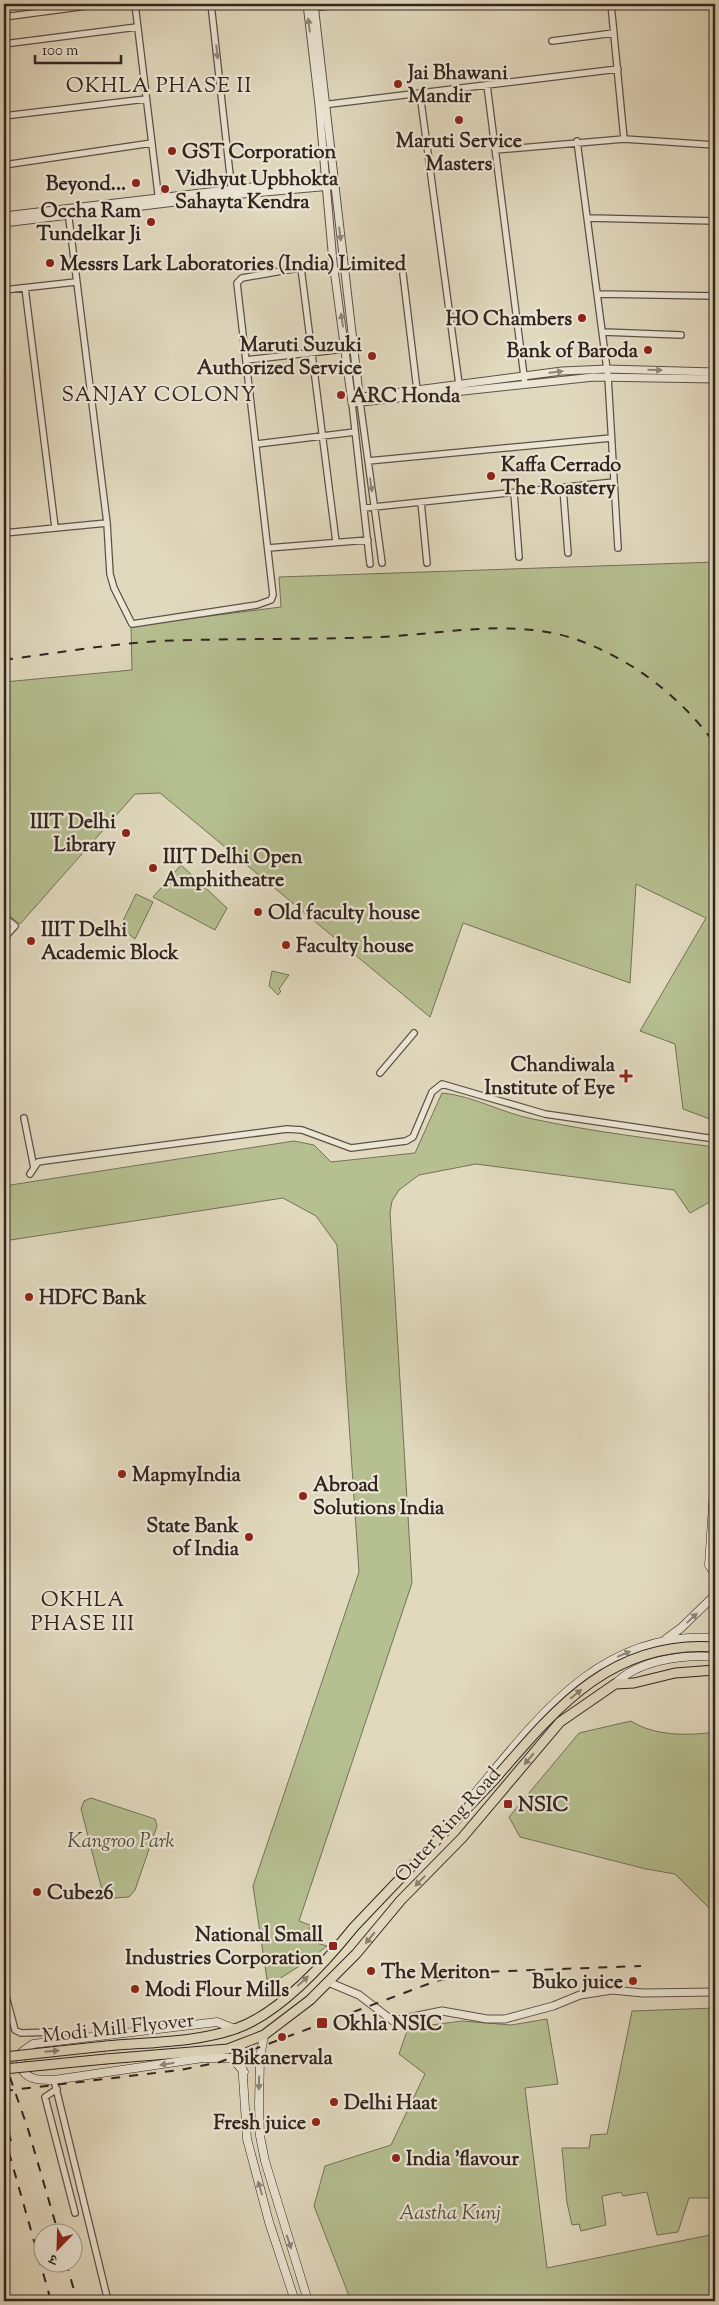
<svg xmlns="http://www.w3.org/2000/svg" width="719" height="2305" font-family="'Sorts Mill Goudy','Noto Serif Devanagari',serif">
<rect width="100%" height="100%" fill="#e1d9be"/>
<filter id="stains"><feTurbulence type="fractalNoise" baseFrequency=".004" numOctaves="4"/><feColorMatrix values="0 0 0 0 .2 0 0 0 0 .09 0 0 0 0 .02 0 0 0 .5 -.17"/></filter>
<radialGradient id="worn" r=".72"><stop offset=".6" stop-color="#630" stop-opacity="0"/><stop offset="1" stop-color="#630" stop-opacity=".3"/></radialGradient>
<!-- green -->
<path fill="#b5bf90" stroke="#737258" d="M715,562v559l-32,-12 -8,-65 -35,-13 66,-113 -70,-34 -6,99 -167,-60 -33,94 -270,-224 -25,1 -115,130 -16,-12v-230l128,-12 -1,-44 150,-19 -2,-30z
M181,865l46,43 -12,22 -62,-33z
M136,894l17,8 -18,37 -15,-12z
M272,971l17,4 -10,14 2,2 -3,4 -9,-9z
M442,1093c32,3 60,20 91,26 61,13 121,20 182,28v52l-25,14 -16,-23 -198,-26 -57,11 -20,15 -7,11 -2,12 22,370 -113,338 11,4 -3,15 20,6 -18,14 -41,26 -15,-100 106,-314 -22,-327 -21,-29 -33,-18 -279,43v-55l290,-45 20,4 17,17 84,-9z
M631,1721c23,15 57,15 84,11v178l-2,2 -38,-38 -29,-5 -126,-32 -11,-20 70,-84z
M91,1798l64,21 2,7 -22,64 -6,7 -15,1 -12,-8 -21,-81 3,-8z
M715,2008v190h-26l-11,34 -21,3 -10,-43 -24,4 -2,-4 -19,4 4,29 -25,6 -2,-7 -7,1 -5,-22 -5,-55h27l2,-13 16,-1 25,-123z
M547,2019l11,65 -33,4 22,180 168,-34v65l-4,2h-360l-37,-95 11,-40 66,-21 34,-71 -26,-20 9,-26 54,-7 49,4z"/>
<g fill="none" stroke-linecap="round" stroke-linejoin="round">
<!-- minor casing -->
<g stroke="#5d5248" stroke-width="8">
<path id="minor" d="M135,4l24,198
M211,4l21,189
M611,4l13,135
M311,8l35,-4
M4,17l98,-13
M552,41l62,-8
M4,44l133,-17
M487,85l38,299
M420,94l39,290
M322,105l296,-36
M4,116l142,-17
M577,141l31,236 10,171
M495,150l129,-11 91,6
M4,165l148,-22
M68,211l39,312 3,51 4,14 18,36 125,-19 14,-5 2,-5 -36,-312 5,-5 91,-16
M589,218l126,3
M301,268l35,274
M403,274l14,116
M25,288l30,239
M4,290l72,-8
M598,294l117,2
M603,332l78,3
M246,360l99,-11
M360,402l22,161
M352,403l18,161
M257,444l98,-12
M368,461l243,-23
M563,488l5,65
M514,493l5,64
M421,502l6,61
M364,508l250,-26
M4,533l103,-10
M268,548l100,-8
M4,917l11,9 -11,12
M380,1073l34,-40
M24,1118l10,50
M30,1174l8,-12 6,-1 243,-32 15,1 49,18 55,-7 7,-4 19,-45 10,-8 103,30 170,25
M4,1989l11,41 6,3 34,-1
M54,2080l54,221
M57,2089l-12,8 30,116"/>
</g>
<!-- tertiary casing -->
<g stroke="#5d5248" stroke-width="9">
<path id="tertiary" d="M307,4l12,101 14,157 19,141 242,-26 121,2
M314,4l46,398
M4,216l326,-38
M4,223l228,-28 99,-9
M355,398l207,-27 45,-2 108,3
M328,1982l31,13 34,26 49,-10 45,8h18l48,-13 27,-11 32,-5 31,3 72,-1"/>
</g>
<!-- secondary casing -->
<g stroke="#312520" stroke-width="9">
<path id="secondary" d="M715,1475l-6,90 6,9
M666,1639l15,-11 34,-33
M714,1642l1,-33
M615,1684c23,-24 69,-30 100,-27
M469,1807l2,-9c66,-79 128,-168 244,-160
M235,2029l-18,-7 -184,22 -11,8 -2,14c7,15 19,14 34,14l149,-22h29l12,14
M264,2035l-4,23 -1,46 1,32 5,25 43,140
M241,2046l6,93 22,83 26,79"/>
</g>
<!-- primary casing -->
<g stroke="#312520" stroke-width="11">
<path id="primary" d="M106,2046c42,-4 88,-3 129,-17 44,-15 90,-66 119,-102l140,-147
M106,2059l122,-10 36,-14 46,-35 46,-46 45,-54 61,-62 98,-116 55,-38 19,-1 41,-10 40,-3"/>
</g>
<!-- minor -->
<use href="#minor" stroke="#ece6d5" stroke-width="5.5"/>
<!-- tertiary -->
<use href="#tertiary" stroke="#ece6d5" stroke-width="7"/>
<!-- secondary -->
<use href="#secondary" stroke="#ece6d5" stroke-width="8"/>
<!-- primary -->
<use href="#primary" stroke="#e1d9be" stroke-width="9"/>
<!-- rail -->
<path stroke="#312520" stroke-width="2" stroke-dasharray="9 9" stroke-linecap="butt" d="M4,660c52,-7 104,-16 157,-19 73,-3 146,-1 219,-4 64,-3 133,-19 195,2 57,20 105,57 140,105
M4,2060l24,69 30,103
M4,2091l176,-21 40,-8 216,-81 45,-9 160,-6
M4,2115l7,26
M4,2135l47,166
M66,2262l11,39"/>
<!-- primary-bridge casing -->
<g stroke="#312520" stroke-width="11" stroke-linecap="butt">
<path id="primary-bridge" d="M494,1780c62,-72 117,-140 221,-133
M4,2057l102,-11
M4,2069l102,-10"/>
</g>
<!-- primary-bridge -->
<use href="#primary-bridge" stroke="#e1d9be" stroke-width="9"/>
</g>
<!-- one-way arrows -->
<defs><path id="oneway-solid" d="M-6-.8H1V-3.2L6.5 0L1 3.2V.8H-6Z" transform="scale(1.25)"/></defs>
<g fill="#8e867a">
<use href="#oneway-solid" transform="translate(309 25) rotate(-97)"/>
<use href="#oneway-solid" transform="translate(217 52) rotate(84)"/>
<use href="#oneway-solid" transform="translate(340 234) rotate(83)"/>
<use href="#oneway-solid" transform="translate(342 320) rotate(-98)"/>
<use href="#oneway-solid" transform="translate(655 370) rotate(2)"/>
<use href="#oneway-solid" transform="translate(556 372) rotate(-7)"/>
<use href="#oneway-solid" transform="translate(371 485) rotate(82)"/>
<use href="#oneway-solid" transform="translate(692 1618) rotate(-43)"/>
<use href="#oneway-solid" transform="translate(624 1654) rotate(-22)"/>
<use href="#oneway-solid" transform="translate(167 2064) rotate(171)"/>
<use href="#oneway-solid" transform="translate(259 2083) rotate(91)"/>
<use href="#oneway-solid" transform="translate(260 2188) rotate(-106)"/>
<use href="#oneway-solid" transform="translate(289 2242) rotate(71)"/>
</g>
<g fill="#897f6f">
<use href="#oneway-solid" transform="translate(576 1694) rotate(-39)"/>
<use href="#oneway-solid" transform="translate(529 1759) rotate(130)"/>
<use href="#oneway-solid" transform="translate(420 1881) rotate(134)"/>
<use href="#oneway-solid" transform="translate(370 1938) rotate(130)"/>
<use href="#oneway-solid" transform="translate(303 1981) rotate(-42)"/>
<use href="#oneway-solid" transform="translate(52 2051) rotate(-5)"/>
</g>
<!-- markers -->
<g fill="#8f2418" stroke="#ece6d5" stroke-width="2">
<circle cx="398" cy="84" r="5"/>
<circle cx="459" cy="120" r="5"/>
<circle cx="172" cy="151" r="5"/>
<circle cx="136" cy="183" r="5"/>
<circle cx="165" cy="189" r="5"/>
<circle cx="151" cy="222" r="5"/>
<circle cx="50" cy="263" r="5"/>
<circle cx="582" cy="318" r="5"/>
<circle cx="648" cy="350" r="5"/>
<circle cx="372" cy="356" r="5"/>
<circle cx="341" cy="395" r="5"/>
<circle cx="491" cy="476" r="5"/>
<circle cx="126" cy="833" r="5"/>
<circle cx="153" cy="868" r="5"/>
<circle cx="258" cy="912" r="5"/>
<circle cx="31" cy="941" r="5"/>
<circle cx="286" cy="945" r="5"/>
<path d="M623.5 1068.5h5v5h5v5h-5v5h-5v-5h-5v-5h5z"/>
<circle cx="29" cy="1297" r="5"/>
<circle cx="122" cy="1474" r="5"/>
<circle cx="303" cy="1496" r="5"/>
<circle cx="249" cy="1537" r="5"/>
<rect x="503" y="1799" width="10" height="10" rx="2.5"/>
<circle cx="37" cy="1892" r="5"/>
<rect x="328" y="1941" width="10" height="10" rx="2.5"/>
<circle cx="371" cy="1971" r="5"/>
<circle cx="633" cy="1981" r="5"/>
<circle cx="135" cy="1989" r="5"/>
<rect x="316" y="2017" width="12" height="12" rx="2.5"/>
<circle cx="282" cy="2037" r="5"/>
<circle cx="334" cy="2102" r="5"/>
<circle cx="316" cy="2122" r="5"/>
<circle cx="396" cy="2158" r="5"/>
</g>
<g text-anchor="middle" stroke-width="4.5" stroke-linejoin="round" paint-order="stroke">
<!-- poi labels -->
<g font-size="20" font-weight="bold" fill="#312520" stroke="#ece6d5" text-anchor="start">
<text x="408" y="79">Jai Bhawani<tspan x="408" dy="23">Mandir</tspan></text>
<text x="459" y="147" text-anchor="middle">Maruti Service<tspan x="459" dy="23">Masters</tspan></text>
<text x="182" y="158">GST Corporation</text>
<text x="175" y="185">Vidhyut Upbhokta<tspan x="175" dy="23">Sahayta Kendra</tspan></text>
<text x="126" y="190" text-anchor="end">Beyond...</text>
<text x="141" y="217" text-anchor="end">Occha Ram<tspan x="141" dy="23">Tundelkar Ji</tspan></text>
<text x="60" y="270">Messrs Lark Laboratories (India) Limited</text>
<text x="572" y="325" text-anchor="end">HO Chambers</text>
<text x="362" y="351" text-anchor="end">Maruti Suzuki<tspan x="362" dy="23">Authorized Service</tspan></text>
<text x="638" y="357" text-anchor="end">Bank of Baroda</text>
<text x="351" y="402">ARC Honda</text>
<text x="501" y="471">Kaffa Cerrado<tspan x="501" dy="23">The Roastery</tspan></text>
<text x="116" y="828" text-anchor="end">IIIT Delhi<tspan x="116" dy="23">Library</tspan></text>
<text x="163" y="863">IIIT Delhi Open<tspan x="163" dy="23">Amphitheatre</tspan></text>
<text x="268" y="919">Old faculty house</text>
<text x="41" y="936">IIIT Delhi<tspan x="41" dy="23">Academic Block</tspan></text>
<text x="296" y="952">Faculty house</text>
<text x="615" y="1071" text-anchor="end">Chandiwala<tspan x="615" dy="23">Institute of Eye</tspan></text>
<text x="39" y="1304">HDFC Bank</text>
<text x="132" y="1481">MapmyIndia</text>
<text x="313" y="1491">Abroad<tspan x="313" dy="23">Solutions India</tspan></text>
<text x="239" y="1532" text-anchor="end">State Bank<tspan x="239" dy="23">of India</tspan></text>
<text x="518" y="1811">NSIC</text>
<text x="47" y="1899">Cube26</text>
<text x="323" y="1941" text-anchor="end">National Small<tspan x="323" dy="23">Industries Corporation</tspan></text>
<text x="381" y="1978">The Meriton</text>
<text x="623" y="1988" text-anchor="end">Buko juice</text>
<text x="145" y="1996">Modi Flour Mills</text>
<text x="333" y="2030">Okhla NSIC</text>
<text x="282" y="2064" text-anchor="middle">Bikanervala</text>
<text x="344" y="2109">Delhi Haat</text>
<text x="306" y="2129" text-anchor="end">Fresh juice</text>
<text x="406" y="2165">India 'flavour</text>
</g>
<!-- street labels -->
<g font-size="20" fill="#312520" stroke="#ece6d5">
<text transform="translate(447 1824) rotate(-48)" y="7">Outer Ring Road</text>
<text transform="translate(118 2027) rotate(-6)" y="7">Modi Mill Flyover</text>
</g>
<!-- park labels -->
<g font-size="20" font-style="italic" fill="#524c3c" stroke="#ece6d5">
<text x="121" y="1847">Kangroo Park</text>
<text x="450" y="2219">Aastha Kunj</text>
</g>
<!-- neighbourhood labels -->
<g font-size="21" letter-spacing="1" fill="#312520" stroke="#ece6d5">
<text x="159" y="92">OKHLA PHASE II</text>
<text x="159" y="401">SANJAY COLONY</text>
<text x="83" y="1606">OKHLA<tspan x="83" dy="24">PHASE III</tspan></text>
</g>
</g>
<!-- margin -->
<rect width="719" height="2305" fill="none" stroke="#e1d9be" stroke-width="20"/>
<rect x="5" y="5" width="709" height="2295" fill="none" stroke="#312520" stroke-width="2.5"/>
<rect x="10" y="10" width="699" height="2285" fill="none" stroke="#312520"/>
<!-- north arrow -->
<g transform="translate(58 2248) rotate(203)"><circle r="24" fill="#ece6d5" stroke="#a1998d"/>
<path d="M0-4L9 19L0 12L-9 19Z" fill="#8f2418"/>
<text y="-8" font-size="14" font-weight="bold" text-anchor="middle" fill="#312520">उ</text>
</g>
<!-- scale -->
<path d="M35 55v8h86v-8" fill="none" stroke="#312520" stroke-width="2.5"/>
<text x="42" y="55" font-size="15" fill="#312520" stroke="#ece6d5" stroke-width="4" paint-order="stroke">100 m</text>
<rect width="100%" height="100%" filter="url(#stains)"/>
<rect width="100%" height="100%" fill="url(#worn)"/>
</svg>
